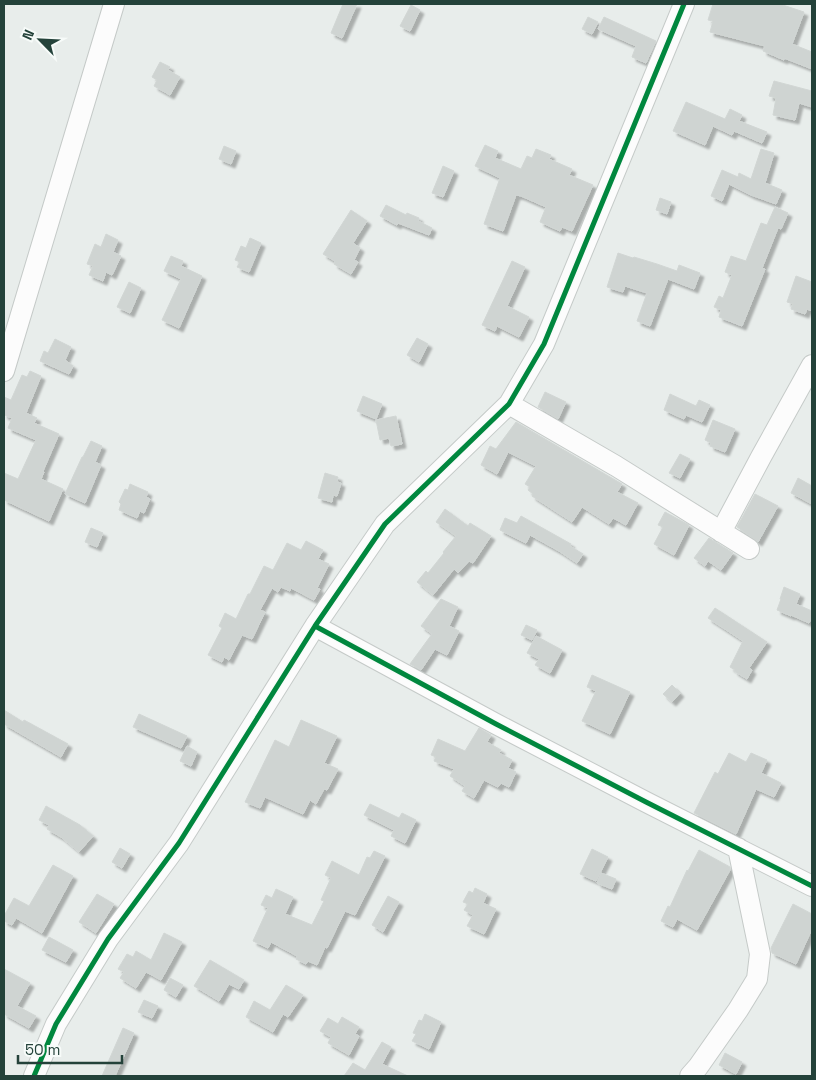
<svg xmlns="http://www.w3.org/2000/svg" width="816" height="1080" font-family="'Space Grotesk',sans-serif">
<defs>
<filter id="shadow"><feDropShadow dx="4" dy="4" stdDeviation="1" flood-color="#0004"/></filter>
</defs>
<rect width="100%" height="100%" fill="#e8edeb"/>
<!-- building -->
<path fill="#cfd4d2" stroke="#d1d6d4" filter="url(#shadow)" d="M343,4h14l-15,34 -11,-5z
M713,4h67l24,8 -12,32 20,8v17l-28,-11v2l-21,-9 2,-5 -55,-14 3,-11 -5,-1z
M411,5l9,5 -10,21 -10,-5z
M588,17l10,5 -6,12 -10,-5z
M604,17l52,24 -10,22 -14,-6 4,-11 -38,-17z
M160,62l10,5 -2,3 12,7 -10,18 -16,-9 3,-6 -5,-3z
M774,81l38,10v16l-13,-4 -4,17 -22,-5 3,-17 -7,-2z
M686,102l39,17 5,-10 12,6 -3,6 28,11 -5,11 -28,-12 -2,4 -19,-9 -8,19 -32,-14z
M485,145l13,6 -3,7 26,11 6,-13 5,2 4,-9 15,6 -2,4 23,10 -3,6 24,10 -21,46 -10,-4 -2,4 -20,-9 6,-15 -25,-11 -5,-1 -13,36 -19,-7 16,-46 -25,-12z
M224,146l12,5 -5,13 -12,-5z
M761,149l13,4 -9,30 17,7 -6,14 -25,-9 -22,-11 -7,17 -11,-5 11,-26 16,7 1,-4 12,6z
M443,166l11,5 -11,26 -11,-4z
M660,198l11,4 -4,12 -11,-4z
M386,205l20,10 1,-2 12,5 -1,3 14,7 -3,7 -31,-12 -1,2 -17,-9z
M775,207l13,6 -7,16 -3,-1 -16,40 3,1 -23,57 -23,-9 2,-7 -7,-3 5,-11 4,2 9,-23 -7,-3 6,-16 15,5 15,-38 6,2z
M351,210l16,11 -14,22 7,5 -6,12 4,2 -7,12 -17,-10 1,-3 -12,-7z
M106,234l12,6 -5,12 8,4 -9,19 -6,-3 -3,9 -14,-6 4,-9 -6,-2 8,-20 6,3z
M250,238l11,5 -12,29 -12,-5 3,-5 -5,-2 6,-14 5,2z
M618,253l15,5 1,-1 23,7 20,7 2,-6 21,8 -6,16 -26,-10 -18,47 -13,-5 10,-28 -22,-7 -2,6 -16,-5z
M171,256l12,5 -2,5 21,10 -23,52 -17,-8 19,-41 -17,-8z
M512,261l13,6 -18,39 22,11 -10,20 -22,-11 -2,5 -13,-6z
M796,276l16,6v29l-5,-2 -2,5 -14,-5 2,-5 -6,-2z
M129,282l12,6 -11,25 -13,-6z
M417,338l11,6 -9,18 -12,-7z
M55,339l16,8 -6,13 8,6 -4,8 -29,-13 4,-10 4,2z
M30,371l11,5 -15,37 11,5 -3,5 25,11 -16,37 1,1 -3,7 22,10 -14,32 -45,-21v-27l14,6 18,-39 -28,-12 4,-10 -8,-3v-18l7,3 11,-25 5,2z
M545,392l21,10 -8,17 -20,-12z
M670,394l26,12 3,-6 11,5 -8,17 -16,-7 -2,4 -20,-9z
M363,396l19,8 -6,15 -19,-8z
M396,416l6,28 -11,2 -2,-8 -9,2 -4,-20z
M713,420l22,9 -10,23 -15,-6 1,-3 -6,-3z
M516,422l106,62 -5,8 21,11 -12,22 -13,-7 -4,6 -27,-17 -10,15 -40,-26 1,-2 -5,-4 2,-3 -5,-3 11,-18 -28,-14 -11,22 -16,-9 9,-19 6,3z
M91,441l11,5 -7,16 6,3 -16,38 -20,-9 17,-37h1z
M680,454l10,5 -10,19 -11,-5z
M325,473l13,4 -1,5 4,1 -4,13 -4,-1 -1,7 -14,-4z
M798,478l14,8v18l-21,-11z
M130,484l18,8 -2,5 4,2 -6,14 -4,-2 -3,7 -18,-8 2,-6 -2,-2 6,-13 3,1z
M755,494l23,12 -20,36 -21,-15z
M445,509l23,17 2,-3 21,13 -18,27 -4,-2 -11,12 -4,-4 -21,26 -16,-13 9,-11 2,2 16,-20 -1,-1 13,-16 -20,-14z
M665,512l24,13 -15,30 -20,-11 9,-17 -5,-2z
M521,516l50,28 -1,2 13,8 -6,9 -18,-12 -29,-16 -4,8 -26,-13 5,-12 12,5z
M91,528l12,5 -6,14 -12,-5z
M709,538l24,15 -12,17 -13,-9 -3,5 -11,-8z
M306,541l17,9 -5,9 11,5 -12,24 3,1 -6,11 -23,-12 -1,3 -9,-4 -3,5 -6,-4 -12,22 5,2 -13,27 -10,-4 -13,25 -5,-3 -2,5 -14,-7 14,-27 -3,-2 6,-13 11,6 12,-25h2l14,-28 9,4 14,-27 14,7z
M784,587l16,7 -4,10 16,7v6l-3,6 -18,-8v1l-14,-6 4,-11h-1z
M441,599l17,8 -9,19 10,5 -12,24 -12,-6 -14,21 -11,-6 22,-30 -11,-8z
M715,608l52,34 -18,26 3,2 -5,9 -13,-8 1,-1 -5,-3 13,-26 -35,-23z
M526,625l11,5 -5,10 -11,-5z
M536,636l26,14 -12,23 -15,-8 4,-6 -12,-6z
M592,675l38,17 -20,42 -28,-13 14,-30 -9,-4z
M672,685l8,8 -8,9 -9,-8z
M4,710l19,12 1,-2 44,24 -7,13 -57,-33z
M139,714l48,22 -6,12 -48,-21z
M301,720l36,16 -13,27 14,6 -11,21 -3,-1 -8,15 -6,-4 -7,14 -38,-17 -5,11 -15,-6 30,-62 14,7z
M479,728l12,7 -4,7 14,8 -2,3 13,7 -4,8 8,4 -7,15 -8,-4 -3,4 -14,-7 -10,18 -12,-7 3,-5 -15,-10 4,-7 -20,-8 2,-4 -5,-2 7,-16 27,12z
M187,746l10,6 -6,14 -11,-5z
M729,753l17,9 5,-9 16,7 -6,13 20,10 -7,14 -18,-8 -20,45 -42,-21 21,-41 3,2z
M370,804l29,14 3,-5 14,7 -11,23 -14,-7 3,-6 -30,-15z
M46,806l34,19 13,11 -14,16 -18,-15 -14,-8 2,-4 -10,-5z
M120,848l10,6 -8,14 -10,-6z
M592,849l16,8 -12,24 -16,-7z
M699,850l31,17v3l-33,60 -20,-11 -4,8 -12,-6 7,-15 2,1 17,-37 1,1z
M374,851l11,5 -11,22 -19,37 -10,-4 -18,37 -2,-1 -8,18 -9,-4 -2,3 -10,-5 1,-3 -26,-14 -3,6 -15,-7 15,-33 -7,-3 5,-10 6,3 4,-9 17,8 -8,17 27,11 12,-24 -3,-1 10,-22 -6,-3 7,-14 27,14 8,-18 3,1z
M53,865l20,11 -31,57 -26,-15 -4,7 -8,-4v-5l10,-18 15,8z
M601,873l15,6 -4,10 -15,-6z
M475,888l12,6 -4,9 13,6 -12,25 -17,-8 6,-11 -9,-5 4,-6 -5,-2 6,-11 4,2z
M97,894l17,10 -18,29 -17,-11z
M388,896l11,6 -16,30 -11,-7z
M793,904l19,10v15l-16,35 -24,-11 -1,-5z
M164,933l18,9 -21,38 -15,-8 -10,16 -16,-10 4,-6 -6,-3 9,-15 6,3 3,-6 15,9z
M49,937l24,13 -7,12 -24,-12z
M210,960l34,20 -5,9 -10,-5 -10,17 -25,-15z
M4,969l26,14 -13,23 19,10 -7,12 -25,-14z
M170,978l13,7 -7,12 -12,-7z
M286,985l17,10 -15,22 -5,-3 -10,18 -27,-15 8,-16 16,9z
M144,1000l14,6 -6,12 -14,-6z
M425,1014l16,8 -12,27 -17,-8 4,-7 -3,-1 6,-13 3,1z
M342,1017l17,10 -4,7 4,2 -10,19 -21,-12 3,-6 -11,-6 8,-13 10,6z
M123,1028l11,5 -19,43h-13z
M382,1042l9,5 -9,17 26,12h-64l9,-13 12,7z
M725,1053l17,9 -6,12 -17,-9z"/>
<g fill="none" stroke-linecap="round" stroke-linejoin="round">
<!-- minor casing -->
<g stroke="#c5cac8" stroke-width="22">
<path id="minor" d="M4,371l110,-367
M509,404l107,62 133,83
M721,532l40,-75 51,-92
M315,626l181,98 150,78 166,84
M34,1076l22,-52 52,-85 71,-96 136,-217 70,-102 124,-120 35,-60 140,-340
M690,1076l8,-9 40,-57 19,-31 3,-25 -22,-106"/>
</g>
<!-- minor -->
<use href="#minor" stroke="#fcfcfc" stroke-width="20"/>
<!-- cycleway casing -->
<g stroke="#f7fbf9" stroke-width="8">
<path id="cycleway" d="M315,626l181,98 150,78 166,84
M34,1076l22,-52 52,-85 71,-96 136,-217 70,-102 124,-120 35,-60 140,-340"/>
</g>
<!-- cycleway -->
<use href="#cycleway" stroke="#00873e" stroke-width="5"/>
</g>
<!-- border -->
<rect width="816" height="1080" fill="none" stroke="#24423a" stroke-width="10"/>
<!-- north arrow -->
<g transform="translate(40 40) rotate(294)" stroke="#f7fbf9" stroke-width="4" paint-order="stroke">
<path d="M0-4L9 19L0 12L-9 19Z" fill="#24423a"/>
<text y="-8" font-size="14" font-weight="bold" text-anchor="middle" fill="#24423a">N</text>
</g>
<!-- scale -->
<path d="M18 1055v8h104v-8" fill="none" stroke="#24423a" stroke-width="2.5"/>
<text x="25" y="1055" font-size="15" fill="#24423a" stroke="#f7fbf9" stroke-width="4" paint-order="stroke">50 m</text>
</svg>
